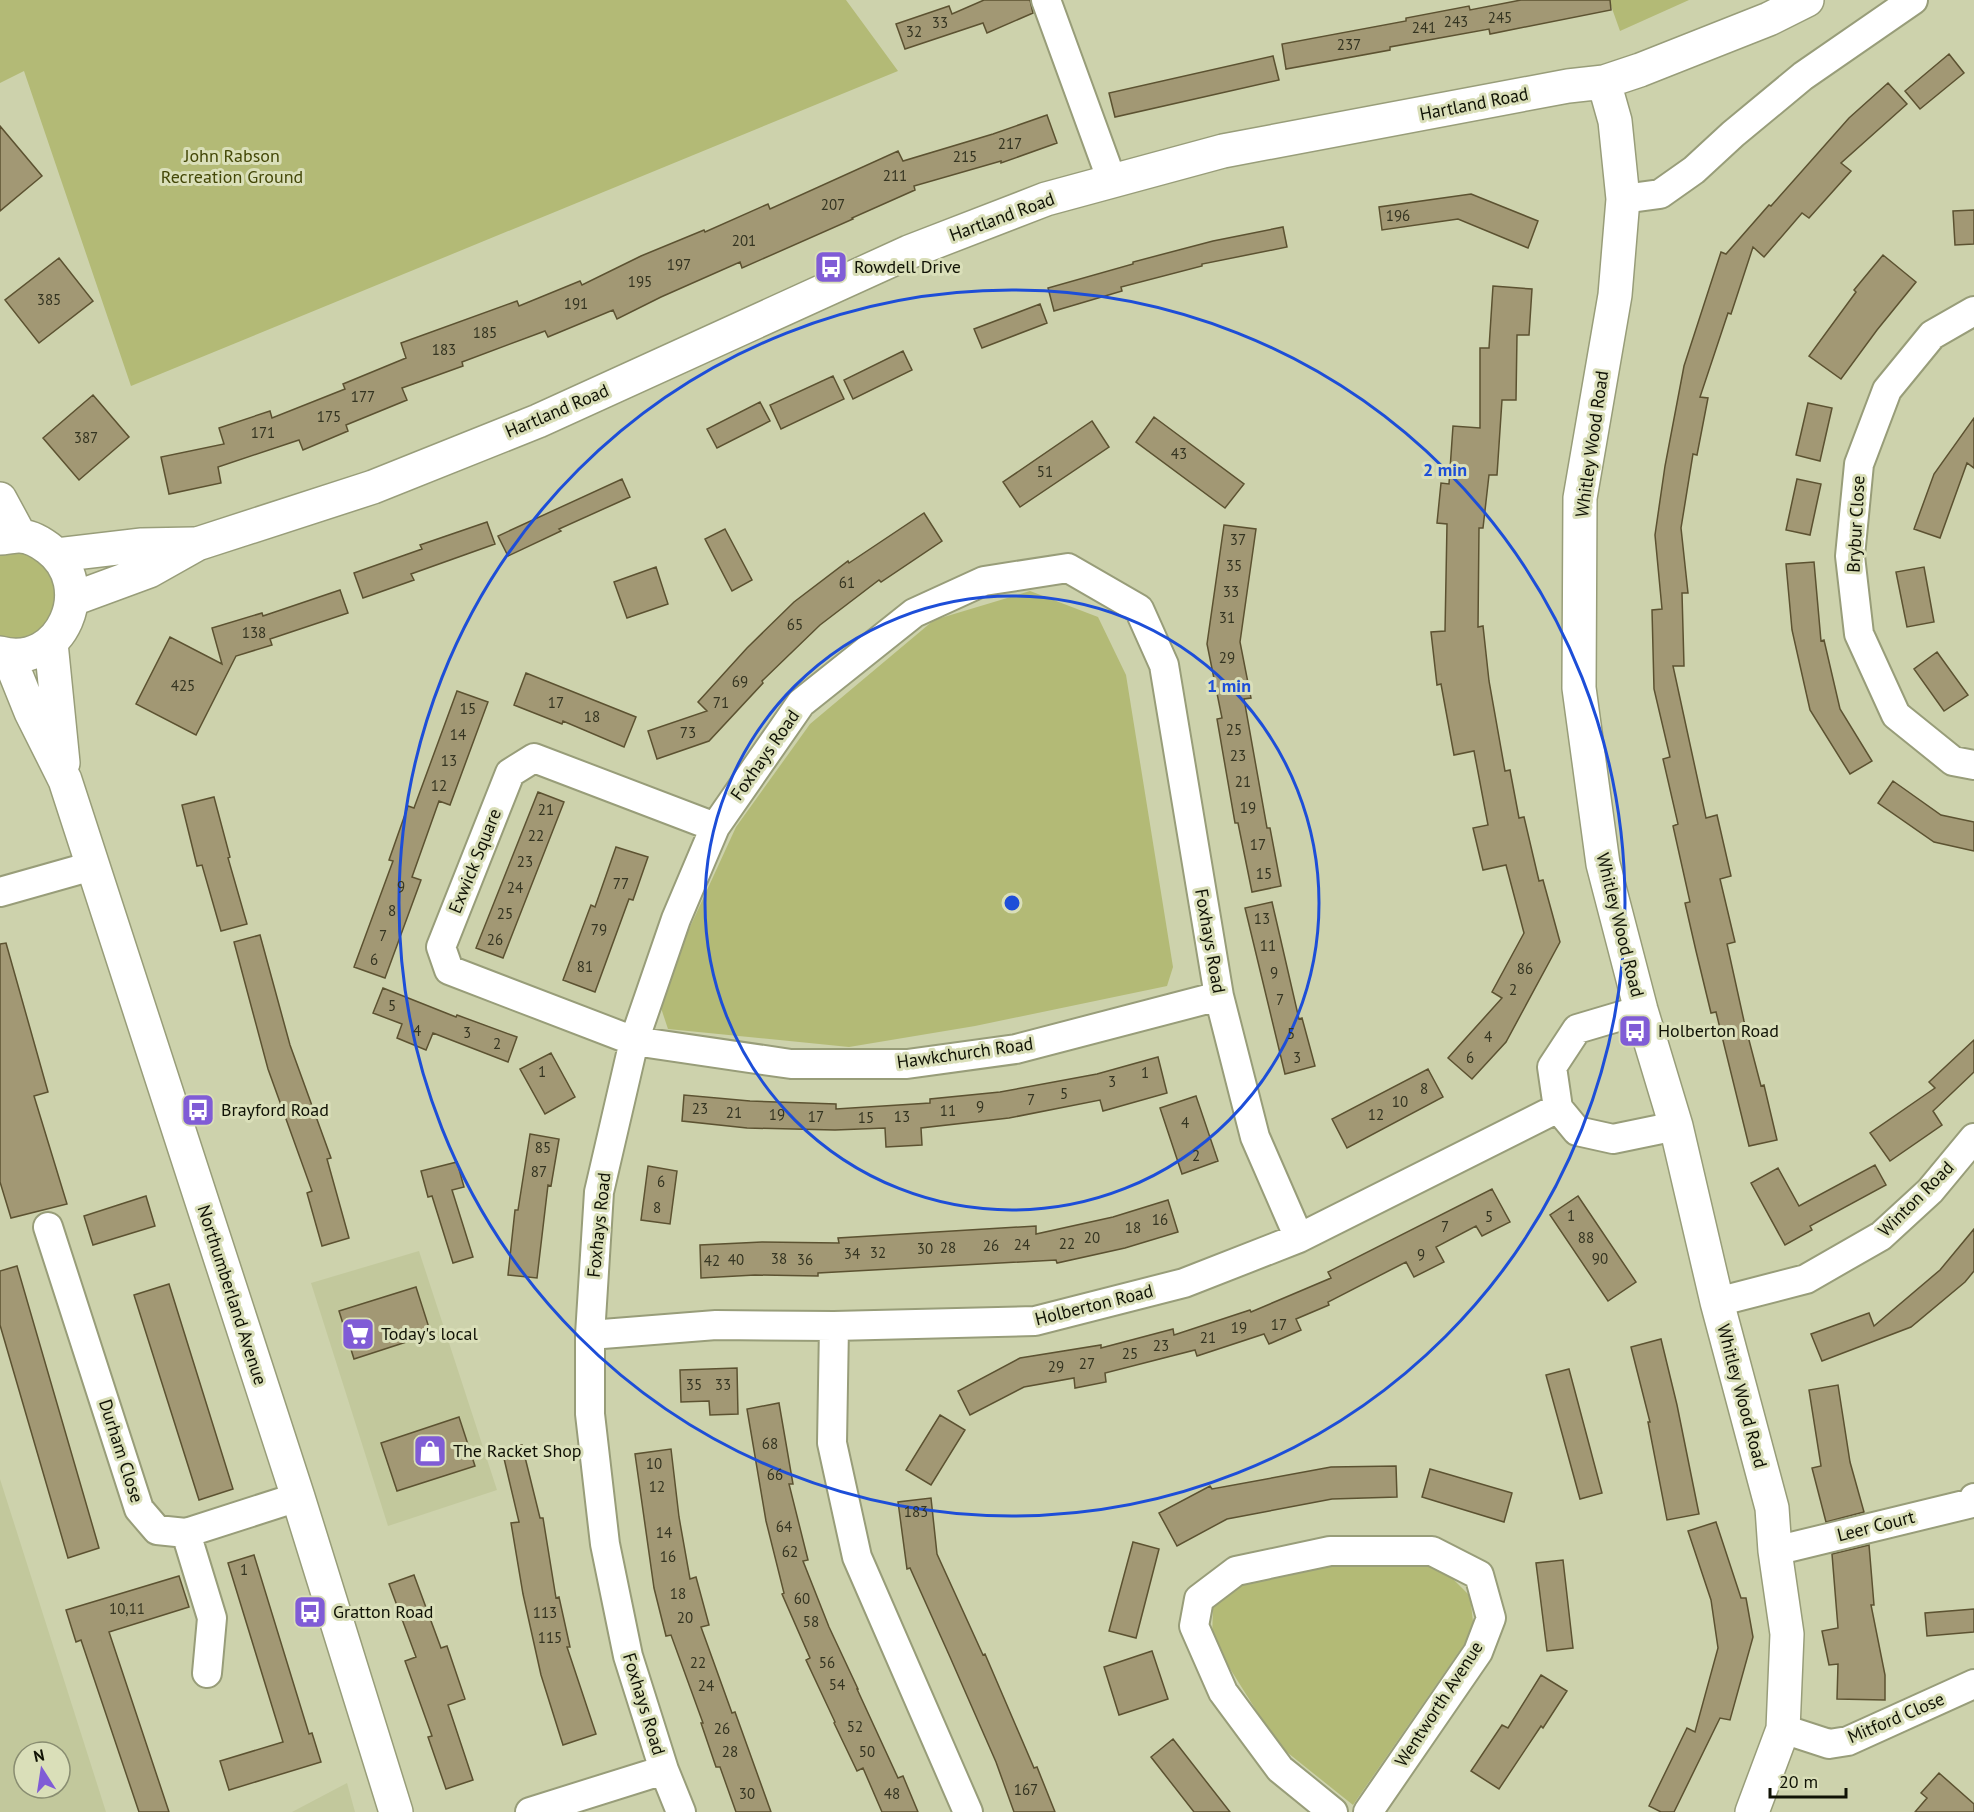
<svg xmlns="http://www.w3.org/2000/svg" width="1974" height="1812" font-family="'PT Sans',sans-serif">
<rect width="100%" height="100%" fill="#cdd2ac"/>
<!-- built -->
<path fill="#c2c89c" fill-rule="evenodd" d="M419,1251l78,239 -109,36 -77,-243z
M0,1479l106,333h-106zM24,1752h36v36h-36z
M347,1783l8,29h-63z"/>
<!-- green -->
<path fill="#b3ba76" d="M0,0h846l52,71 -767,315 -107,-315 -24,12z
M1609,0h80l-69,31z
M0,550l26,1 24,19 6,15 1,15 -4,14 -9,13 -12,9 -14,5 -18,-2z
M1030,591l68,26 28,58 47,292 -6,19 -192,40 -126,21 -181,-18 -9,-27 14,-38 63,-137 74,-103 124,-104z
M1337,1561l104,6 29,29 4,34 -121,175 -75,-60 -66,-105 1,-33 34,-25z"/>
<!-- building -->
<path fill="#a29874" stroke="#5c5231" stroke-width="1.5" d="M984,0h46l3,13 -46,20 -4,-10 -78,26 -9,-25 53,-18 3,8z
M1521,0h89l1,10 -121,24 -1,-5 -99,18v3l-104,19 -4,-25 124,-23v-3l63,-12 1,4z
M1949,54l15,19 -44,36 -15,-18z
M1273,56l6,24 -164,37 -6,-24z
M1888,83l19,21 -66,59 10,8 -42,47 -7,-5 -38,44 -11,-10 -22,67 -3,-1 -28,84 8,1 -11,57 -4,-1 -12,74 7,65h-6l2,73h-11l33,152 11,-3 14,61 -11,3 15,63 -8,2 17,77 17,65 3,-1 13,55 -28,6 -33,-134 -5,1 -15,-62 -11,-48 5,-1 -17,-76 5,-2 -15,-65 7,-2 -16,-68 -2,-79 10,-1 -7,-74 10,-69 19,-100 37,-114 5,2 43,-49 2,1 78,-88z
M1047,115l10,28 -56,20v-2l-87,25 1,4 -63,28 1,1 -111,49 -2,-6 -79,35 -44,22 -4,-9 -65,27 -3,-6 -83,31 1,4 -61,22 5,12 -61,25 2,6 -45,19 -4,-10 -81,27 3,16 -52,11 -8,-37 63,-13 -5,-16 51,-17 2,7 73,-29 -2,-5 63,-26 -5,-15 116,-42 2,5 61,-25 2,4 59,-29 63,-26 1,2 63,-28 2,5 128,-58 5,10 90,-27z
M0,126l42,50 -42,35z
M1471,194l67,27 -10,27 -70,-29 -76,11 -3,-23z
M1974,210v34l-19,1 -2,-34z
M1283,227l4,20 -85,17v2l-81,21 1,4 -68,20 -6,-23 85,-24v-2l80,-21z
M1883,255l33,27 -39,48 -36,49 -32,-23 47,-64 -2,-2z
M59,258l34,43 -54,42 -34,-43z
M1493,286l39,3 -3,46h-12l-1,65h-14l-5,75h-8l-6,53h-4l-1,99 5,-1 6,55 16,90 5,-1 9,48 5,-1 15,64 4,-1 17,62 -54,100 -34,37 -24,-21 54,-60 -10,-6 32,-59 -18,-68 -23,5 -10,-42 15,-3 -14,-74 -20,4 -13,-71 -4,1 -6,-53 14,-1 2,-107 -10,-1 4,-40 8,1 4,-58 27,2v-80h9z
M1040,304l7,19 -65,25 -8,-19z
M903,351l9,19 -59,29 -9,-19z
M833,376l11,23 -63,30 -11,-24z
M93,395l36,42 -50,43 -36,-42z
M760,402l10,19 -53,27 -10,-19z
M1808,403l24,5 -12,53 -24,-6z
M1154,417l90,67 -19,24 -89,-66z
M1974,418v50l-7,-5 -27,75 -26,-9 20,-55z
M1092,421l17,26 -89,60 -17,-25z
M622,479l8,18 -71,32 2,2 -53,25 -10,-20z
M1797,479l24,5 -11,51 -24,-5z
M924,513l18,28 -61,41 -2,-2 -59,45 -58,56 1,2 -54,58 -52,18 -9,-28 59,-20 -9,-9 49,-54 47,-46 54,-41 1,2z
M487,522l8,22 -84,30 3,6 -51,18 -9,-25 68,-24 -2,-4z
M1224,525l32,4 -16,113 11,56 -7,1 23,129h3l11,58 -29,6 -14,-69h-3l-18,-104 5,-1 -15,-74z
M725,529l27,51 -20,11 -27,-52z
M1814,562l7,79 3,-1 16,69 32,52 -22,13 -40,-64 -18,-80 -6,-66z
M656,567l12,37 -41,14 -13,-36z
M1924,567l10,55 -27,5 -11,-55z
M340,590l8,23 -78,26 2,6 -36,11 -40,79 -60,-31 34,-67 52,27 -10,-36 50,-15 1,3z
M1937,652l31,43 -24,16 -30,-42z
M526,673l110,44 -12,30 -61,-26 -1,3 -48,-19z
M457,691l31,11 -38,103 -11,-4 -27,76 9,3 -36,98 -31,-11 39,-106 -4,-1 19,-54 6,2z
M1893,781l48,34 33,7v29l-40,-9 -56,-39z
M538,792l26,10 -61,156 -27,-10z
M214,797l16,60 -2,1 19,66 -26,7 -19,-66 -5,1 -15,-61z
M616,847l32,10 -15,43 -4,-1 -34,93 -32,-12 28,-75 4,2z
M1272,902l27,117 3,-1 13,48 -30,8 -40,-166z
M260,935l30,110 41,113 -4,1 22,79 -27,8 -15,-53 5,-2 -44,-122 -34,-127z
M6,943l42,149 -14,4 33,108 -56,14 -11,-36v-238z
M383,988l73,29 1,-2 60,22 -9,25 -75,-29 -7,17 -29,-12 5,-14 -29,-11z
M1974,1040v32l-41,39 9,14 -52,36 -20,-28 65,-45 -6,-6z
M551,1053l24,44 -30,17 -25,-45z
M1158,1057l9,36 -64,18 -3,-11 -91,18 -88,10 1,17 -36,2 -1,-19 -50,2 -88,-2 -65,-7 2,-26 66,6 86,3v5l94,-6v-4l70,-7 97,-18z
M1428,1069l15,28 -96,51 -15,-29z
M1196,1096l22,65 -36,13 -22,-66z
M530,1134l29,5 -8,47 -3,-1 -11,93 -29,-3 7,-65h3z
M457,1162l7,25 -12,3 21,67 -20,6 -21,-67 -4,1 -7,-26z
M1875,1165l11,20 -76,41 2,4 -27,15 -34,-62 27,-15 21,38z
M648,1166l29,5 -7,53 -29,-4z
M1492,1189l18,33 -28,14 -6,-10 -40,21 8,15 -30,15 -8,-15 -78,40 1,3 -33,14 5,11 -32,14 -5,-10 -67,22 -2,-6 -90,23 1,9 -31,6 -1,-10 -50,9 -54,28 -12,-24 62,-33 81,-13v3l72,-19 1,6 76,-25 1,2 80,-34 -3,-6z
M146,1196l9,30 -62,19 -9,-29z
M1578,1196l58,86 -28,19 -58,-86z
M1168,1200l10,32 -53,16 -68,15 -1,-3 -238,13v3l-63,-1 -54,3 -1,-33 62,-3 77,1 -1,-5 198,-12v8l77,-17z
M1974,1229v42l-9,11 -54,45 -89,34 -11,-27 58,-21 5,13 66,-56z
M17,1266l82,282 -31,10 -68,-233v-54z
M169,1284l64,205 -34,11 -65,-205z
M416,1287l15,47 -77,25 -15,-48z
M1661,1339l16,66 22,109 -32,6 -19,-98h2l-19,-75z
M737,1368l1,46 -28,1 -1,-14 -28,1 -1,-32z
M1569,1369l33,124 -22,6 -34,-124z
M1838,1385l12,77 14,50 -38,10 -14,-54 9,-2 -12,-76z
M779,1403l14,81h-4l19,76 -5,1 26,66 29,62h-1l41,89 5,-2 15,36h-36l-19,-44 -6,3 -23,-48 1,-1 -29,-62 4,-2 -28,-64 2,-1 -18,-72 -19,-112z
M940,1415l25,15 -34,55 -25,-15z
M459,1417l16,49 -78,25 -16,-48z
M522,1445l18,73h3l13,80 3,-1 11,50h-3l29,87 -33,11 -22,-70 -18,-81 -12,-71 8,-1 -17,-72z
M671,1449l8,68 11,62 6,-2 13,48 -8,2 31,86 3,-1 36,100h-35l-16,-45h-4l-15,-44h2l-32,-88 -5,1 -12,-48 -19,-134z
M1396,1466l1,31 -65,2 -105,20 -50,27 -18,-33 51,-27 2,3 119,-22z
M1430,1469l82,24 -8,29 -82,-25z
M931,1498l6,56 46,101 2,-1 49,114 3,-1 18,45h-41l-18,-50 -46,-105 -40,-89 -3,1 -9,-67z
M1716,1522l25,76h5l7,39 -23,83 -10,-2 -46,94h-13l-12,-6 38,-78 8,4 23,-84 -7,-48 -23,-69z
M1133,1542l26,7 -23,89 -27,-7z
M1869,1545l5,60h-3l14,70v25l-48,-1 1,-35 -9,1 -7,-34 16,-3 -6,-74z
M254,1555l55,179 3,-1 9,29 -92,28 -9,-29 63,-19 -55,-179z
M1563,1560l10,88 -26,3 -11,-88z
M414,1575l27,73 6,-2 18,53 -17,6 25,75 -27,9 -18,-52 4,-1 -27,-75 11,-4 -27,-73z
M179,1576l10,31 -80,25 60,180h-30l-58,-172 -5,2 -10,-32z
M1974,1609v23l-47,4 -2,-23z
M1152,1651l16,48 -49,16 -15,-48z
M1541,1675l26,16 -24,37 -2,-2 -42,63 -28,-18 31,-46 6,3z
M1173,1739l57,73h-36l-43,-55z
M1939,1773l35,31v8h-59l12,-14 -6,-5z"/>
<g fill="none" stroke-linecap="round" stroke-linejoin="round">
<!-- minor casing -->
<g stroke="#989d79" stroke-width="32">
<path id="minor" d="M1046,0l66,181
M1623,199l37,-5 34,-24 39,-36 70,-58 110,-76
M1974,311l-42,24 -45,55 -28,74 -9,92 9,78 37,81 57,46 21,4
M715,827l-181,-69 -24,15 -69,174 8,23 185,71 157,23h116l109,-15 203,-53
M0,892l92,-26
M1641,1010l-64,19 -25,38 6,41 19,23 36,8 63,-13
M48,1227l91,282 18,21 29,3 112,-36
M1717,1302l89,-23 75,-43 49,-45 44,-53
M834,1326l-2,117 25,114 111,255
M590,1335l126,-10 118,1 201,-5 149,-38 115,-45 259,-130
M186,1533l26,85 -5,55
M1775,1551l197,-48 2,-5
M1783,1729l46,15 19,-3 126,-57
M530,1812l134,-42
M681,1812l-17,-42 -36,-114 -23,-112 -15,-130v-79l9,-143 35,-151 42,-122 39,-92 86,-124 113,-90 70,-32 84,-13 71,41 25,56 55,331 36,141 44,101
M1333,1812l-53,-43 -57,-77 -29,-66 5,-27 37,-28 94,-20h102l47,24 12,43 -13,34 -110,160"/>
</g>
<!-- tertiary casing -->
<g stroke="#989d79" stroke-width="36">
<path id="tertiary" d="M1604,82l11,39 8,78 -8,96 -35,203 -1,190 24,176 38,146 35,116 41,176 55,206 3,43 12,83 -4,95 -31,83
M0,499l20,37
M0,538c6,0 13,-2 19,-2 10,0 21,6 29,12 50,37 14,122 -48,105
M57,555l85,-10 51,-1
M73,599l76,-28 48,-27 176,-57 165,-66 371,-169 137,-53 177,-48 345,-65 36,-4 36,-12 129,-51 38,-19
M51,643l12,120
M8,655l23,57 34,68 233,717 98,315"/>
</g>
<!-- minor -->
<use href="#minor" stroke="#fff" stroke-width="28"/>
<!-- tertiary -->
<use href="#tertiary" stroke="#fff" stroke-width="33"/>
</g>
<!-- distance rings -->
<g fill="none" stroke="#1d4ed8" stroke-width="3">
<circle cx="1012" cy="903" r="307"/>
<circle cx="1012" cy="903" r="613"/>
</g>
<!-- icons -->
<defs>
<g id="bus-square" transform="scale(1.725)"><rect x="-9" y="-9" width="18" height="18" rx="4" fill="#805cd6" stroke="#dadfb9"/><path d="M-5-6H5V4H4V6H2V4H-2V6H-4V4H-5ZM-3.5-4V0h7V-4ZM-3.5 1.2v1.5H-2V1.2ZM2 1.2v1.5H3.5V1.2Z" fill="#fff"/></g>
<g id="supermarket-square" transform="scale(1.725)"><rect x="-9" y="-9" width="18" height="18" rx="4" fill="#805cd6" stroke="#dadfb9"/><path d="M-6-5.5h2.5l.6 2H6L4.5 2H-2.5L-4.4-4H-6ZM-1.5 3.2a1.3 1.3 0 1 0 .1 0ZM3 3.2a1.3 1.3 0 1 0 .1 0Z" fill="#fff"/></g>
<g id="shop-square" transform="scale(1.725)"><rect x="-9" y="-9" width="18" height="18" rx="4" fill="#805cd6" stroke="#dadfb9"/><path d="M-5-2.5h2.3a2.7 3.5 0 0 1 5.4 0H5L5.5 6h-11ZM-1.5-2.5h3a1.5 2.3 0 0 0-3 0Z" fill="#fff"/></g>
</defs>
<g fill-rule="evenodd">
<use href="#bus-square" x="831" y="267"/>
<use href="#bus-square" x="1635" y="1031"/>
<use href="#bus-square" x="198" y="1110"/>
<use href="#supermarket-square" x="358" y="1334"/>
<use href="#shop-square" x="430" y="1451"/>
<use href="#bus-square" x="310" y="1612"/>
</g>
<g text-anchor="middle" stroke-width="6" stroke-linejoin="round" paint-order="stroke">
<!-- number labels -->
<g font-size="15" fill="#343421">
<text x="1500" y="23">245</text>
<text x="1456" y="27">243</text>
<text x="940" y="28">33</text>
<text x="1424" y="33">241</text>
<text x="914" y="37">32</text>
<text x="1349" y="50">237</text>
<text x="1010" y="149">217</text>
<text x="965" y="162">215</text>
<text x="895" y="181">211</text>
<text x="833" y="210">207</text>
<text x="1398" y="221">196</text>
<text x="744" y="246">201</text>
<text x="679" y="270">197</text>
<text x="640" y="287">195</text>
<text x="49" y="305">385</text>
<text x="576" y="309">191</text>
<text x="485" y="338">185</text>
<text x="444" y="355">183</text>
<text x="363" y="402">177</text>
<text x="329" y="422">175</text>
<text x="263" y="438">171</text>
<text x="86" y="443">387</text>
<text x="1179" y="459">43</text>
<text x="1045" y="477">51</text>
<text x="1238" y="545">37</text>
<text x="1234" y="571">35</text>
<text x="847" y="588">61</text>
<text x="1231" y="597">33</text>
<text x="1227" y="623">31</text>
<text x="795" y="630">65</text>
<text x="254" y="638">138</text>
<text x="1227" y="663">29</text>
<text x="740" y="687">69</text>
<text x="183" y="691">425</text>
<text x="556" y="708">17</text>
<text x="721" y="708">71</text>
<text x="468" y="714">15</text>
<text x="592" y="722">18</text>
<text x="1234" y="735">25</text>
<text x="688" y="738">73</text>
<text x="458" y="740">14</text>
<text x="1238" y="761">23</text>
<text x="449" y="766">13</text>
<text x="1243" y="787">21</text>
<text x="439" y="791">12</text>
<text x="1248" y="813">19</text>
<text x="546" y="815">21</text>
<text x="536" y="841">22</text>
<text x="1258" y="850">17</text>
<text x="525" y="867">23</text>
<text x="1264" y="879">15</text>
<text x="621" y="889">77</text>
<text x="401" y="892">9</text>
<text x="515" y="893">24</text>
<text x="392" y="916">8</text>
<text x="505" y="919">25</text>
<text x="1262" y="924">13</text>
<text x="599" y="935">79</text>
<text x="383" y="941">7</text>
<text x="495" y="945">26</text>
<text x="1268" y="951">11</text>
<text x="374" y="965">6</text>
<text x="585" y="972">81</text>
<text x="1525" y="974">86</text>
<text x="1274" y="978">9</text>
<text x="1513" y="995">2</text>
<text x="1280" y="1005">7</text>
<text x="392" y="1011">5</text>
<text x="417" y="1036">4</text>
<text x="467" y="1038">3</text>
<text x="1291" y="1039">5</text>
<text x="1488" y="1042">4</text>
<text x="497" y="1049">2</text>
<text x="1297" y="1063">3</text>
<text x="1470" y="1063">6</text>
<text x="542" y="1077">1</text>
<text x="1145" y="1078">1</text>
<text x="1112" y="1087">3</text>
<text x="1424" y="1094">8</text>
<text x="1064" y="1099">5</text>
<text x="1031" y="1105">7</text>
<text x="1400" y="1107">10</text>
<text x="980" y="1112">9</text>
<text x="700" y="1114">23</text>
<text x="948" y="1116">11</text>
<text x="734" y="1118">21</text>
<text x="777" y="1120">19</text>
<text x="1376" y="1120">12</text>
<text x="816" y="1122">17</text>
<text x="902" y="1122">13</text>
<text x="866" y="1123">15</text>
<text x="1185" y="1128">4</text>
<text x="543" y="1153">85</text>
<text x="1196" y="1161">2</text>
<text x="539" y="1177">87</text>
<text x="661" y="1187">6</text>
<text x="657" y="1213">8</text>
<text x="1571" y="1221">1</text>
<text x="1489" y="1222">5</text>
<text x="1160" y="1225">16</text>
<text x="1445" y="1232">7</text>
<text x="1133" y="1233">18</text>
<text x="1092" y="1243">20</text>
<text x="1586" y="1243">88</text>
<text x="1067" y="1249">22</text>
<text x="1022" y="1250">24</text>
<text x="991" y="1251">26</text>
<text x="948" y="1253">28</text>
<text x="925" y="1254">30</text>
<text x="878" y="1258">32</text>
<text x="852" y="1259">34</text>
<text x="1421" y="1260">9</text>
<text x="779" y="1264">38</text>
<text x="1600" y="1264">90</text>
<text x="736" y="1265">40</text>
<text x="805" y="1265">36</text>
<text x="712" y="1266">42</text>
<text x="1279" y="1330">17</text>
<text x="1239" y="1333">19</text>
<text x="1208" y="1343">21</text>
<text x="1161" y="1351">23</text>
<text x="1130" y="1359">25</text>
<text x="1087" y="1369">27</text>
<text x="1056" y="1372">29</text>
<text x="694" y="1390">35</text>
<text x="723" y="1390">33</text>
<text x="770" y="1449">68</text>
<text x="654" y="1469">10</text>
<text x="775" y="1480">66</text>
<text x="657" y="1492">12</text>
<text x="916" y="1517">183</text>
<text x="784" y="1532">64</text>
<text x="664" y="1538">14</text>
<text x="790" y="1557">62</text>
<text x="668" y="1562">16</text>
<text x="244" y="1575">1</text>
<text x="678" y="1599">18</text>
<text x="802" y="1604">60</text>
<text x="127" y="1614">10,11</text>
<text x="545" y="1618">113</text>
<text x="685" y="1623">20</text>
<text x="811" y="1627">58</text>
<text x="550" y="1643">115</text>
<text x="698" y="1668">22</text>
<text x="827" y="1668">56</text>
<text x="837" y="1690">54</text>
<text x="706" y="1691">24</text>
<text x="855" y="1732">52</text>
<text x="722" y="1734">26</text>
<text x="730" y="1757">28</text>
<text x="867" y="1757">50</text>
<text x="1026" y="1795">167</text>
<text x="747" y="1799">30</text>
<text x="892" y="1799">48</text>
</g>
<!-- street labels -->
<g font-size="18" fill="#101205" stroke="#dadfb9">
<text transform="translate(1474 104) rotate(-11)" y="6">Hartland Road</text>
<text transform="translate(1002 217) rotate(-20)" y="6">Hartland Road</text>
<text transform="translate(557 411) rotate(-23)" y="6">Hartland Road</text>
<text transform="translate(1592 444) rotate(-82)" y="6">Whitley Wood Road</text>
<text transform="translate(1856 524) rotate(-87)" y="6">Brybur Close</text>
<text transform="translate(765 755) rotate(-55)" y="6">Foxhays Road</text>
<text transform="translate(475 861) rotate(-68)" y="6">Exwick Square</text>
<text transform="translate(1620 925) rotate(76)" y="6">Whitley Wood Road</text>
<text transform="translate(1210 941) rotate(80)" y="6">Foxhays Road</text>
<text transform="translate(965 1053) rotate(-8)" y="6">Hawkchurch Road</text>
<text transform="translate(1916 1199) rotate(-45)" y="6">Winton Road</text>
<text transform="translate(599 1225) rotate(-84)" y="6">Foxhays Road</text>
<text transform="translate(232 1295) rotate(72)" y="6">Northumberland Avenue</text>
<text transform="translate(1094 1305) rotate(-14)" y="6">Holberton Road</text>
<text transform="translate(1742 1396) rotate(75)" y="6">Whitley Wood Road</text>
<text transform="translate(121 1451) rotate(72)" y="6">Durham Close</text>
<text transform="translate(1876 1526) rotate(-14)" y="6">Leer Court</text>
<text transform="translate(644 1704) rotate(73)" y="6">Foxhays Road</text>
<text transform="translate(1439 1704) rotate(-57)" y="6">Wentworth Avenue</text>
<text transform="translate(1896 1718) rotate(-23)" y="6">Mitford Close</text>
</g>
<!-- park labels -->
<g font-size="18" fill="#434707" stroke="#dadfb9">
<text x="232" y="162">John Rabson<tspan x="232" dy="21">Recreation Ground</tspan></text>
</g>
<!-- poi labels -->
<g font-size="18" fill="#101205" stroke="#dadfb9" text-anchor="start">
<text x="854" y="273">Rowdell Drive</text>
<text x="1658" y="1037">Holberton Road</text>
<text x="221" y="1116">Brayford Road</text>
<text x="381" y="1340">Today's local</text>
<text x="453" y="1457">The Racket Shop</text>
<text x="333" y="1618">Gratton Road</text>
</g>
</g>
<circle cx="1012" cy="903" r="9" fill="#1d4ed8" stroke="#dadfb9" stroke-width="3"/>
<g font-size="18" text-anchor="middle" font-weight="bold" fill="#1d4ed8" stroke="#dadfb9" stroke-width="6" stroke-linejoin="round" paint-order="stroke">
<text x="1445" y="476">2 min</text>
<text x="1229" y="692">1 min</text>
</g>
<!-- north arrow -->
<g transform="translate(42 1770) rotate(348)"><circle r="28" fill="#dadfb9" stroke="#898d71" stroke-width="1.5"/>
<path d="M0-4.5L10 22L0 15L-10 22Z" fill="#805cd6"/>
<text y="-9" font-size="16" font-weight="bold" text-anchor="middle" fill="#101205">N</text>
</g>
<!-- scale -->
<path d="M1770 1788v9h76v-9" fill="none" stroke="#101205" stroke-width="3"/>
<text x="1779" y="1788" font-size="18" fill="#101205" stroke="#dadfb9" stroke-width="4.5" paint-order="stroke">20 m</text>
</svg>
